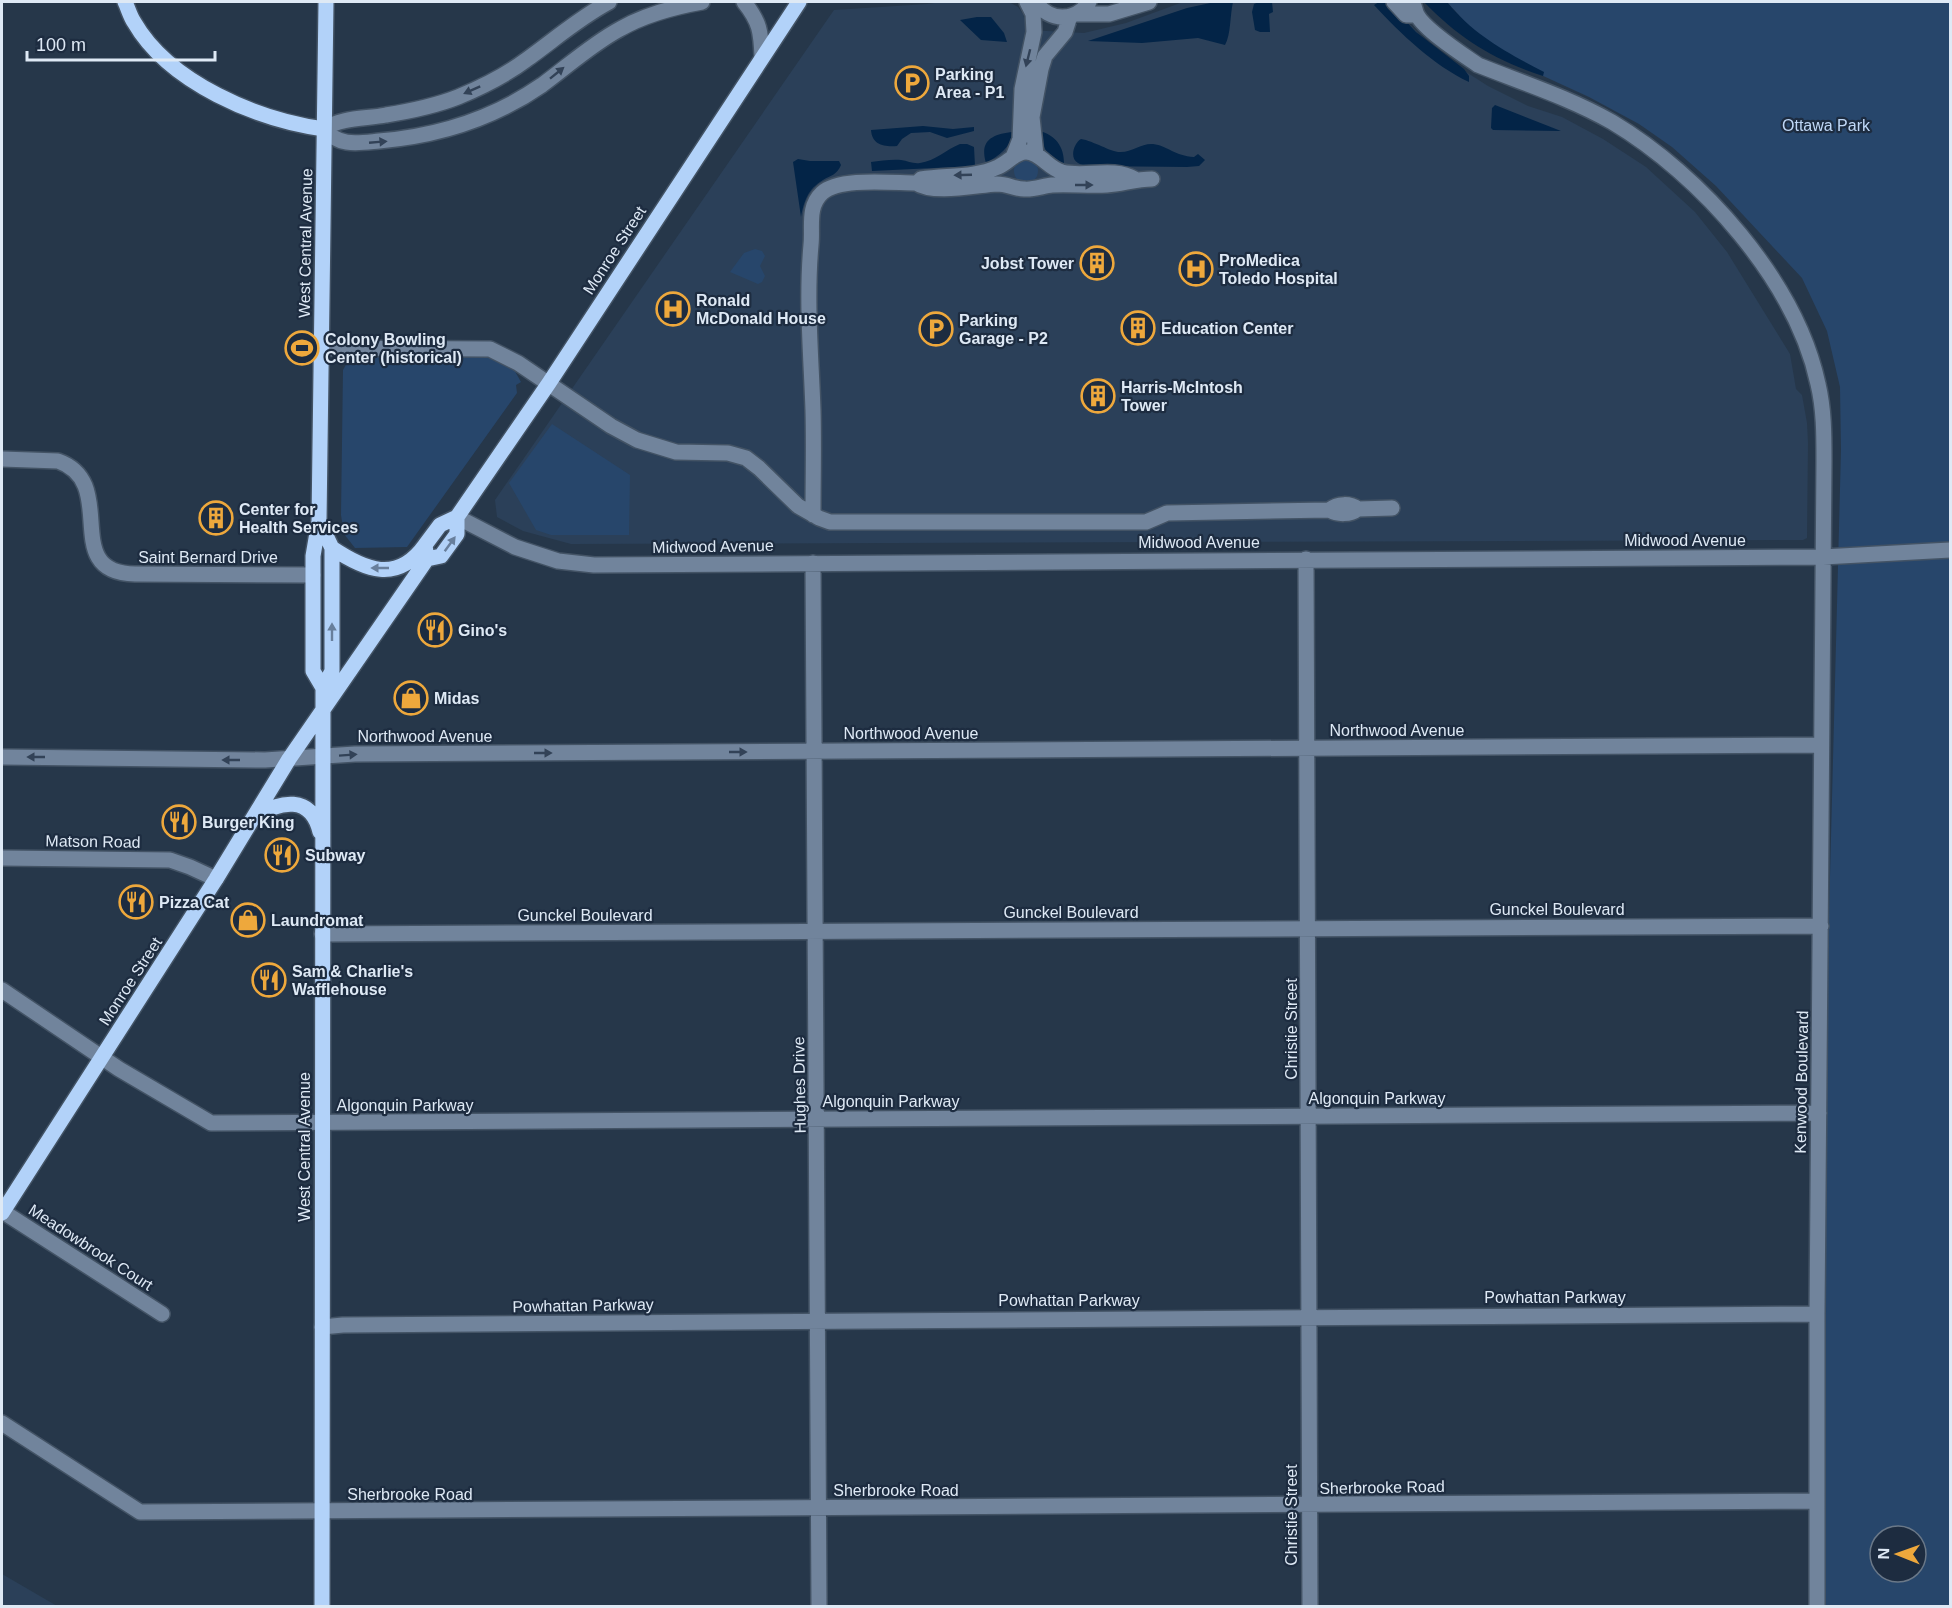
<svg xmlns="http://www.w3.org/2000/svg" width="1952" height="1608" font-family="Helvetica,sans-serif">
<rect width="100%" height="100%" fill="#26374a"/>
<!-- built -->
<path fill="#2b4059" d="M942,2h67l9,5 5,7 5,16 56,3 42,-10 57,-21h205l50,52 50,32 40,20 34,11 41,22 43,28 49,45 32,40 63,102 6,35 6,6 5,28 1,20 -1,95 -4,2 -1232,4 -48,-13 -26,-14 -2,-17 339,-490 93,-6z
M2,1574l55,32h-55z"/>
<!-- green -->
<path fill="#27466b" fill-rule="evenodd" d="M1447,2h503v1604h-125v-350l4,-341 12,-465 -1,-63 -13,-56 -25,-53 -86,-92 -44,-39 -33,-23 -50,-27 -61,-28 -45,-27zM1880,1536h36v36h-36z
M1014 171a12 12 0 1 1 24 0a12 12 0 1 1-24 0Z
M755,249l7,2 3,5 -5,10 5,10 -3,6 -4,2 -28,-12 14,-19z
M481,354l31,12 9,16 -5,3 1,8 -110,154 -52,1 -11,-14 -3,-19 2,-145 5,-9 -5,-3z
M552,424l78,51 -1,60h-78l-15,-5 -27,-47z"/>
<!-- water -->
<path fill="#032447" d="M1215,2h18c-3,12 -2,33 -8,43l-27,-7 -56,5 -54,-2 99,-33z
M1259,2h13l1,10 -4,2 1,18h-10l-5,-2 -3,-18 2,-8z
M1379,2h9l28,30 48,37 5,7v6c-36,-17 -68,-48 -95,-77z
M1424,2h23c28,34 59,50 97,70l-1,4c-49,-16 -83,-37 -119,-74z
M977,17h14l13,16 3,9 -26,-2 -21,-20z
M1495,105l66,26 -68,-1 -2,-2 1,-20z
M923,126l30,3 21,-2v4l-27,7 -17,-6 -19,1 -9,6 -5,7c-13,1 -25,-1 -26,-16z
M1039,131c17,4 25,16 25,32 -14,-1 -23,-18 -25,-32z
M1013,132c-2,15 -14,24 -27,31 -7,-23 7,-29 27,-31z
M1081,139c13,2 31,14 40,13 11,0 21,-9 32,-8 15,2 22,12 41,13l4,-3 7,6 -6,6 -12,1 -98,-1c-4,-1 -8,-1 -11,-3 -9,-5 -4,-20 3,-24z
M960,144h7l7,3 1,19 -103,5 -1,-9c9,-1 21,-3 30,-2 7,1 12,4 19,3 15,-2 27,-14 40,-19z
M798,159l12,2h29l2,4c-4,10 -10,10 -18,15 -15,9 -19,21 -22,37l-8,-55z"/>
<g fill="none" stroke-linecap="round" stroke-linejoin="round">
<!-- minor casing -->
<g stroke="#435365" stroke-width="18">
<path id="minor" d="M609,2c-30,16 -55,38 -83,58 -20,15 -44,27 -68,37 -23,9 -47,14 -72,18 -20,4 -44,2 -62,14 15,18 34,14 55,12 59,-5 114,-22 163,-56 26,-19 50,-41 78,-56 26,-15 54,-22 82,-27
M744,2c16,20 17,30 18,55
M1036,2c13,20 40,20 53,0
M1394,2l12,13h11
M1412,2c3,4 3,9 5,13 9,16 45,39 61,50 45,18 92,33 134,57 89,53 184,159 206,262 6,25 6,51 6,77l-7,853v292
M1076,14h33l40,-12
M1036,155l-4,-38 9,-48 4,-13 20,-24 5,-16
M1013,157l7,-18 2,-50 12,-57 -1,-18 -6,-12
M919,181l2,-2c27,-4 53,-1 77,-12 10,-4 17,-15 28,-15 14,0 22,16 36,20 24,6 50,-6 73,7
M322,348l168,1 28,14 93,63 26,14 39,12 52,1 18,5 13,10 39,38 21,12 11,4h316l21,-9 162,-3c9,5 21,5 29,-1 -8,-6 -20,-6 -29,1
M2,459l56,2c63,22 0,112 77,113l178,1
M1358,509l34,-1
M813,515c0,-35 1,-70 0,-105 -2,-56 -7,-110 -2,-165 2,-18 -4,-38 11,-52 17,-16 71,-10 94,-10 18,12 61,2 81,1 10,0 18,5 27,5 9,1 19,-3 28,-4 18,-1 36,1 55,0 15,-1 29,-6 45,-6
M457,517l58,30 43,14 36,4 1229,-8 127,-7
M1306,559l4,1047
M813,563l6,1043
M2,757l263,3 90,-6 1466,-9
M2,858l168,2 20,7 26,12
M322,934l1499,-8
M2,990l117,79 92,54 1608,-10
M2,1211l160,103
M322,1327l21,-2 1474,-11
M2,1423l138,89 1677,-11"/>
</g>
<!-- major casing -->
<g stroke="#435365" stroke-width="18">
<path id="major" d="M125,2c3,6 5,14 9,20 35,61 124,98 190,107
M319,521l13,27v123l-9,17
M332,548c33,22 65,36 93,-3
M427,559l14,-3 16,-22v-17
M254,817c26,-16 57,-23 66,15
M2,1213l214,-334 73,-120 138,-200 -2,-14 15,-20 17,-8 92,-134 250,-381
M322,1606l1,-918 -10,-17v-115l6,-35 7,-519"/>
</g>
<!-- minor -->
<use href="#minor" stroke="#71849c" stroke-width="15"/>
<!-- major -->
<use href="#major" stroke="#b2d2f9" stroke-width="15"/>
</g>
<!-- one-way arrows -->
<defs><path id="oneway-solid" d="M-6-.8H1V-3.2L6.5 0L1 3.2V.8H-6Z" transform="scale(1.5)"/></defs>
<g fill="#324257">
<use href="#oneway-solid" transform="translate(1028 58) rotate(104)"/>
<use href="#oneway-solid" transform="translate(557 73) rotate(-39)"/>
<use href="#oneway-solid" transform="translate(472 90) rotate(156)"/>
<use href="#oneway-solid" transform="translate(378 142) rotate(-5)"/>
<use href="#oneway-solid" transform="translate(963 175) rotate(178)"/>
<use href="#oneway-solid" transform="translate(1084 185)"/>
<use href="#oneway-solid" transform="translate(738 752)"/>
<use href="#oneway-solid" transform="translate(543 753)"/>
<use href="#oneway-solid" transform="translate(348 755) rotate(-4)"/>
<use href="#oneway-solid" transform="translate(36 757) rotate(-180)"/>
<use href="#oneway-solid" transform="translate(231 760) rotate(-180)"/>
</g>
<g fill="#687f9c">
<use href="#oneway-solid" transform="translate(450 544) rotate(-54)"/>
<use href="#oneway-solid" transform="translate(380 568) rotate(-180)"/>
<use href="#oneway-solid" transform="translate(332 632) rotate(-90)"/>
</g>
<!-- icons -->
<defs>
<g id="parking-ring" transform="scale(1.725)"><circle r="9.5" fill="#1d2c40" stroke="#eea83c" stroke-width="1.5"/><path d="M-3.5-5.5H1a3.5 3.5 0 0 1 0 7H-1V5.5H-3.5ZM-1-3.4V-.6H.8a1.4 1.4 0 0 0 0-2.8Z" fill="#eea83c"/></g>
<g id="building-ring" transform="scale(1.725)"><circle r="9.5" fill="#1d2c40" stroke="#eea83c" stroke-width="1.5"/><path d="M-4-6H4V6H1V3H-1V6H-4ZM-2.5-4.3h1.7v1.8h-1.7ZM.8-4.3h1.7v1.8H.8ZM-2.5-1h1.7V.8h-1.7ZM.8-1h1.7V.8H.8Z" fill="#eea83c"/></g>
<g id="hospital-ring" transform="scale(1.725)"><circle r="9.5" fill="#1d2c40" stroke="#eea83c" stroke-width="1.5"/><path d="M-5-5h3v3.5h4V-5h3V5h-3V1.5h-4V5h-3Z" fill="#eea83c"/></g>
<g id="stadium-ring" transform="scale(1.725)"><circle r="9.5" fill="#1d2c40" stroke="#eea83c" stroke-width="1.5"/><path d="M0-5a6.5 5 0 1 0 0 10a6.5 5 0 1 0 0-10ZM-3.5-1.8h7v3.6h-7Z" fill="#eea83c"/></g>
<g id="restaurant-ring" transform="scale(1.725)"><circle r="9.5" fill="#1d2c40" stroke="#eea83c" stroke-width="1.5"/><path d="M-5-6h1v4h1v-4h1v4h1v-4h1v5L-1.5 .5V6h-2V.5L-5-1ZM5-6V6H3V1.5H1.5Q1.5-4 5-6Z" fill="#eea83c"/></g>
<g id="shop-ring" transform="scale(1.725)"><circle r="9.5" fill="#1d2c40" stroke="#eea83c" stroke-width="1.5"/><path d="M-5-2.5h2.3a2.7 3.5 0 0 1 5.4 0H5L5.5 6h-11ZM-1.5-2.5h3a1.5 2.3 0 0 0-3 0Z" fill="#eea83c"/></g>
</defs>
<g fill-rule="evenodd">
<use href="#parking-ring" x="912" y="83"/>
<use href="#building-ring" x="1097" y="263"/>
<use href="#hospital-ring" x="1196" y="269"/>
<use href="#hospital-ring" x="673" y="309"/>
<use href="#building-ring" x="1138" y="328"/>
<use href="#parking-ring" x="936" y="329"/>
<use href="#stadium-ring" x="302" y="348"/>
<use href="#building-ring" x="1098" y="396"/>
<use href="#building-ring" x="216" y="518"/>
<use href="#restaurant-ring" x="435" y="630"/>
<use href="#shop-ring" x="411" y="698"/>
<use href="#restaurant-ring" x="179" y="822"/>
<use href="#restaurant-ring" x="282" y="855"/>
<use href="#restaurant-ring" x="136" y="902"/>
<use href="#shop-ring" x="248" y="920"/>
<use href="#restaurant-ring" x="269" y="980"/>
</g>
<g text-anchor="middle" stroke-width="4.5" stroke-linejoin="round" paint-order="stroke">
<!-- poi labels -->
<g font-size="16" font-weight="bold" fill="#dee9f5" stroke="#1d2c40" text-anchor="start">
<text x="935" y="80">Parking<tspan x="935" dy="18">Area - P1</tspan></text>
<text x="1219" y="266">ProMedica<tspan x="1219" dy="18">Toledo Hospital</tspan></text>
<text x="1074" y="269" text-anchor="end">Jobst Tower</text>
<text x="696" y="306">Ronald<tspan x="696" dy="18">McDonald House</tspan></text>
<text x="959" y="326">Parking<tspan x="959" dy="18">Garage - P2</tspan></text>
<text x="1161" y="334">Education Center</text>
<text x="325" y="345">Colony Bowling<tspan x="325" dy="18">Center (historical)</tspan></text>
<text x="1121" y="393">Harris-McIntosh<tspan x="1121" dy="18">Tower</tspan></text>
<text x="239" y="515">Center for<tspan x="239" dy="18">Health Services</tspan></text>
<text x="458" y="636">Gino's</text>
<text x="434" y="704">Midas</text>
<text x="202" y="828">Burger King</text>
<text x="305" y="861">Subway</text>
<text x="159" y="908">Pizza Cat</text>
<text x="271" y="926">Laundromat</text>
<text x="292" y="977">Sam &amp; Charlie's<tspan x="292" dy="18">Wafflehouse</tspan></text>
</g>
<!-- park labels -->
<g font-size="16" fill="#c0d8f7" stroke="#1d2c40">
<text x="1826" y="131">Ottawa Park</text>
</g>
<!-- street labels -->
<g font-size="16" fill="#dee9f5" stroke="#1d2c40">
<text transform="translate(305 243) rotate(-89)" y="6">West Central Avenue</text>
<text transform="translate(614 250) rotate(-57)" y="6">Monroe Street</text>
<text x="1685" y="546">Midwood Avenue</text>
<text x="1199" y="548">Midwood Avenue</text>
<text transform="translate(713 546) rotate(-1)" y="6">Midwood Avenue</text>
<text x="208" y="563">Saint Bernard Drive</text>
<text x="1397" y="736">Northwood Avenue</text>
<text x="911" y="739">Northwood Avenue</text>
<text x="425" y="742">Northwood Avenue</text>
<text transform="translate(93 841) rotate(1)" y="6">Matson Road</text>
<text x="1557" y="915">Gunckel Boulevard</text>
<text x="1071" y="918">Gunckel Boulevard</text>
<text x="585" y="921">Gunckel Boulevard</text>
<text transform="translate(130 981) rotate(-57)" y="6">Monroe Street</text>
<text transform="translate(1291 1029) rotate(-90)" y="6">Christie Street</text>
<text transform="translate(1801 1082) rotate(-89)" y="6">Kenwood Boulevard</text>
<text transform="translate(799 1085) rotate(-91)" y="6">Hughes Drive</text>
<text x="1377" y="1104">Algonquin Parkway</text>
<text x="891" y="1107">Algonquin Parkway</text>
<text x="405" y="1111">Algonquin Parkway</text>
<text transform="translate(304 1147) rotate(-90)" y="6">West Central Avenue</text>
<text transform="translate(91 1247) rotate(33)" y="6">Meadowbrook Court</text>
<text x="1555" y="1303">Powhattan Parkway</text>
<text x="1069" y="1306">Powhattan Parkway</text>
<text transform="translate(583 1305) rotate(-1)" y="6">Powhattan Parkway</text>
<text transform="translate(1382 1487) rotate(-1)" y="6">Sherbrooke Road</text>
<text x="896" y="1496">Sherbrooke Road</text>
<text x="410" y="1500">Sherbrooke Road</text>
<text transform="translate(1291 1515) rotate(-90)" y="6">Christie Street</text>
</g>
</g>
<!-- border -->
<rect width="1952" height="1608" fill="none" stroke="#dee9f5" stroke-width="6"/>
<!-- north arrow -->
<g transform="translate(1898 1554) rotate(271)"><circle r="28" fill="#1d2c40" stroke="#6a7888" stroke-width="1.5"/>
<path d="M0-4.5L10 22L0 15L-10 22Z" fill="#eea83c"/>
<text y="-9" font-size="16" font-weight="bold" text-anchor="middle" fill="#dee9f5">N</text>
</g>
<!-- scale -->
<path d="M27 51v9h188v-9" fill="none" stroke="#dee9f5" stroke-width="3"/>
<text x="36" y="51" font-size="18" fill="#dee9f5" stroke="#1d2c40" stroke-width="4.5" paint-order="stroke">100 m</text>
</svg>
